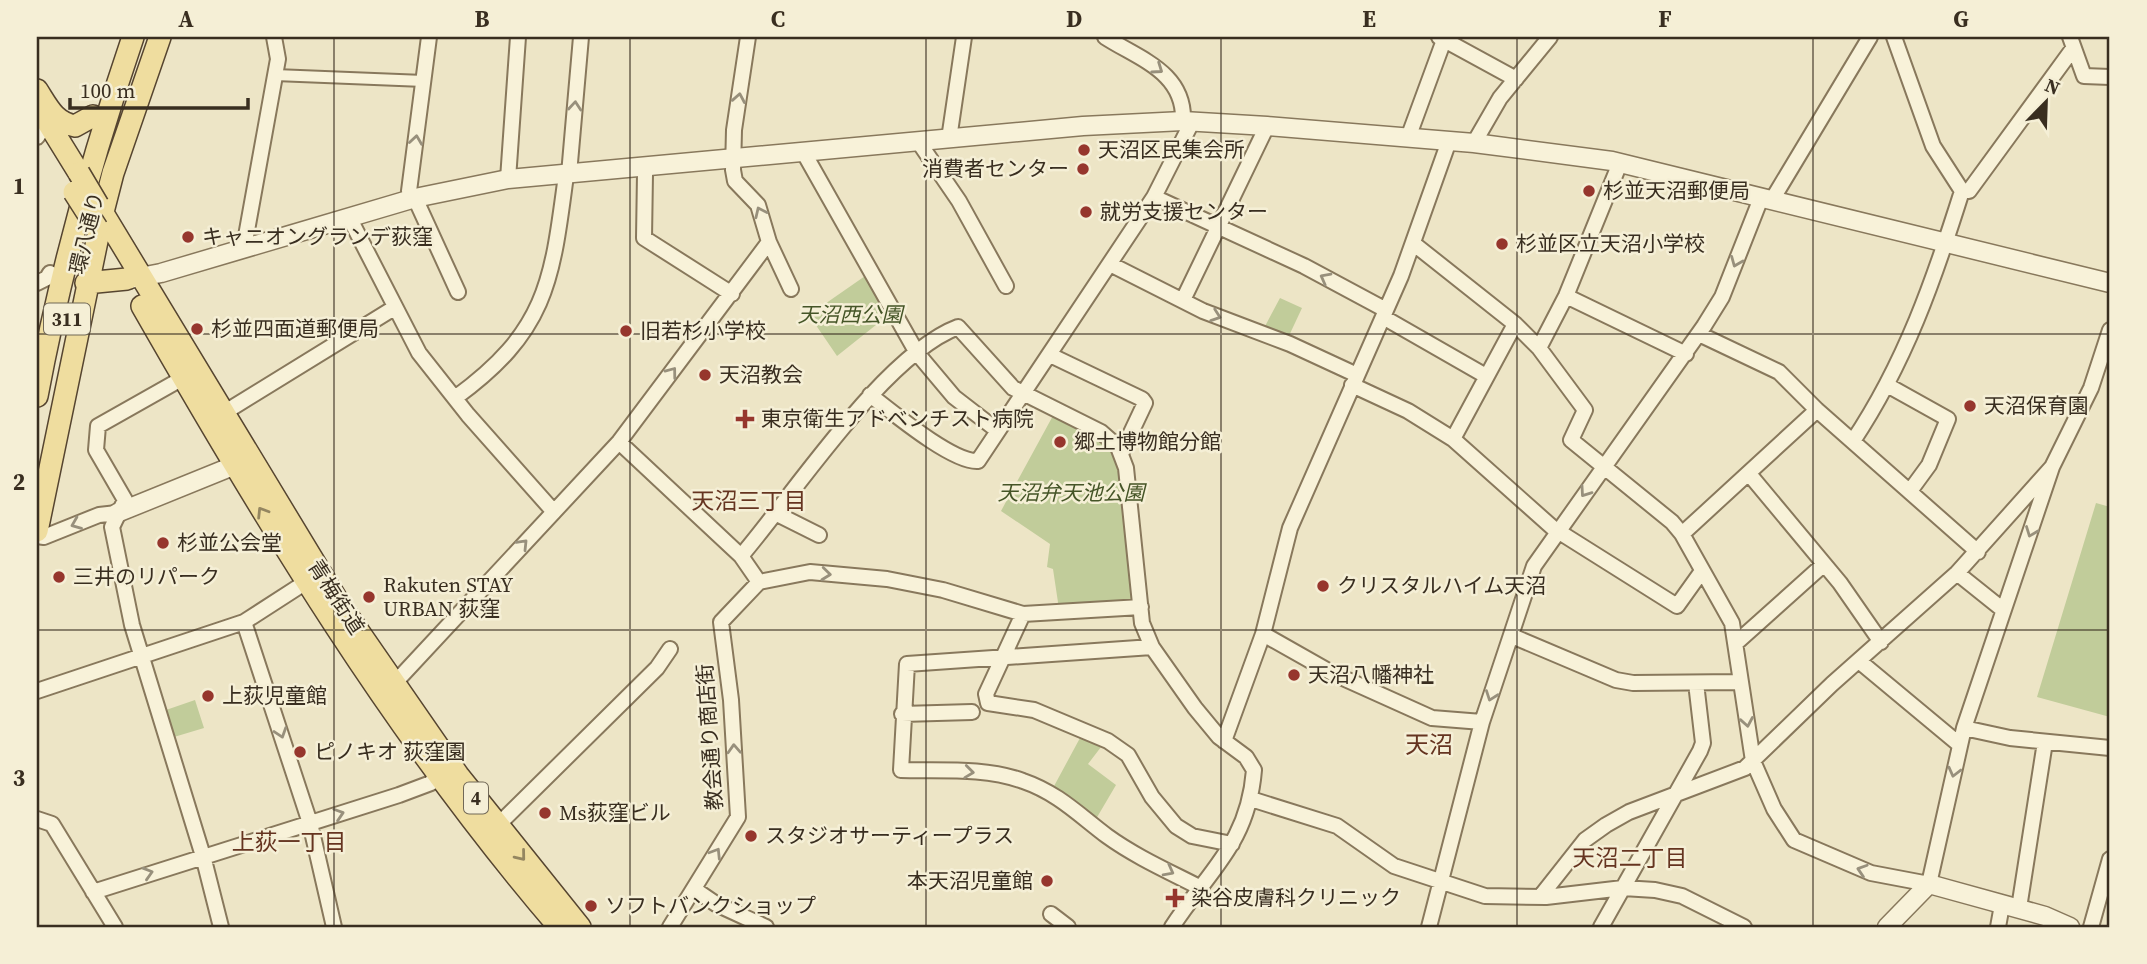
<svg xmlns="http://www.w3.org/2000/svg" width="2147" height="964" font-family="'Source Serif 4','Noto Sans JP',serif">
<rect width="100%" height="100%" fill="#ede5c6"/>
<!-- green -->
<path fill="#c1cc9a" d="M868,274l23,39 -54,43 -28,-41z
M1280,298l22,10 -15,32 -24,-10z
M1055,412l49,29 14,14 17,146 -76,8 -6,-40 -6,-2 3,-23 -49,-33z
M2096,503l14,4v210l-73,-20z
M195,700l9,28 -30,9 -8,-27z
M1080,738l21,9 -13,17 28,21 -20,34 -43,-31z"/>
<g fill="none" stroke-linecap="round" stroke-linejoin="round">
<!-- pedestrian casing -->
<g stroke="#88785c" stroke-width="14">
<path id="pedestrian" d="M275,75l149,6"/>
</g>
<!-- minor casing -->
<g stroke="#88785c" stroke-width="18">
<path id="minor" d="M429,37l-20,154 6,7 43,94
M1105,37c34,22 80,35 78,84
M1439,37l77,42
M1894,37l39,109 29,45
M2070,37l14,39 26,1
M37,137l2,-3
M1408,138l36,-98
M949,139l15,-102
M918,141l41,60 47,85
M1474,143l26,-45 50,-61
M804,153l113,200 37,44 44,34
M648,166l-3,8 -1,64 88,56
M569,174l12,-137
M508,179l10,-142
M1154,197l150,69 82,44
M1772,200l98,-163
M349,217l70,136 49,62 86,97
M769,242l22,47
M1414,244l101,80 24,24 46,62 -14,30 101,82 10,12 50,89 21,138 21,48 20,31 77,33 58,11 35,-156 88,-261
M244,247l34,-188 -4,-22
M1110,264l93,47 87,33 67,31
M37,283l10,-5 3,-5
M1566,296l120,58
M1183,300l84,-174
M1383,317l103,59
M1699,334l80,38 38,38 161,142
M1539,348l27,-52 54,-133
M1050,355l92,44 3,4 -24,51
M183,378l-85,48 -2,24 29,50 -13,27 20,98 71,231 18,71
M1352,385l56,26 45,28 100,89 124,78 25,-35
M1887,385l61,34 -19,46 -19,26
M870,395c22,17 83,68 108,66l176,-264 38,-75
M455,398c92,-67 97,-116 111,-223
M222,414l172,-106
M1453,439l62,-115
M1853,441c52,-78 81,-161 109,-250h7l103,-141
M619,442l122,114 18,26
M1750,475l90,108 41,59
M777,514l42,21
M1682,534l135,-124
M37,536l7,1 55,-22 18,-2
M741,556c54,-63 143,-201 217,-229l55,61 88,44 17,15 8,21 16,155 10,24 43,61 24,29 27,20 8,13c-6,74 -45,100 -82,157
M1957,573l45,36
M759,582l51,-10 77,7 56,11 80,24 118,-7
M1023,614l-37,80 2,9 46,7 74,31 20,14 24,42 24,29 16,10 40,8
M244,622l66,201 24,104
M1263,634l69,39 100,45 50,4
M1512,636l104,44 17,3 107,-1
M1736,643l87,-78
M1152,647l-245,17 -6,106c40,1 84,-3 122,11 35,12 56,34 84,55 29,21 63,36 94,52
M1859,661l101,84
M391,687l228,-245 150,-200 -11,-37 -23,-24 -2,-11 1,-40 14,-93
M37,691l207,-69 62,-40
M902,714l70,-2
M1964,728l46,10 100,10
M1224,741l39,-107 27,-106 111,-252 48,-135
M1251,799l86,27 57,40 91,30 61,1 77,-9 32,2 27,6 62,31
M37,819l15,5 63,103
M497,826l160,-158 13,-19
M694,889l22,15 50,23
M93,892l306,-97 32,-12 4,-6 -1,-6
M1540,897l45,-57 21,-15 23,-13 116,-44 87,-84 125,-111 95,-106 39,-79 19,-58
M2019,908l26,-166
M1051,914l17,13
M670,927l68,-110 -7,-117 -10,-78 38,-40
M1429,927l53,-205 52,-156 170,-240 18,-29 39,-99
M1601,927l99,-176 3,-8 -7,-60
M1998,927l4,-22
M2091,927l19,-68"/>
</g>
<!-- tertiary casing -->
<g stroke="#88785c" stroke-width="21">
<path id="tertiary" d="M130,279l31,-6 254,-75 93,-19 575,-53 100,-5 84,5 207,17 138,18 498,122
M117,513l116,-47 12,-2
M1887,927l42,-43 116,32 25,11"/>
</g>
<!-- primary casing -->
<g stroke="#564530" stroke-width="24">
<path id="primary" d="M37,90c11,17 17,32 38,36l18,-10
M37,105l42,68
M101,210l238,393 119,172 122,152
M86,283l41,-4
M142,306c124,217 254,431 417,621
M37,396c23,-123 56,-242 96,-359
M37,531l66,-319 10,-39 47,-136"/>
</g>
<!-- pedestrian -->
<use href="#pedestrian" stroke="#f8f2d9" stroke-width="10"/>
<!-- minor -->
<use href="#minor" stroke="#f8f2d9" stroke-width="14"/>
<!-- tertiary -->
<use href="#tertiary" stroke="#f8f2d9" stroke-width="18"/>
<!-- primary -->
<use href="#primary" stroke="#efdd9f" stroke-width="21"/>
<!-- primary-bridge casing -->
<g stroke="#564530" stroke-width="24" stroke-linecap="butt">
<path id="primary-bridge" d="M79,173l19,32
M74,192l23,36"/>
</g>
<!-- primary-bridge -->
<use href="#primary-bridge" stroke="#efdd9f" stroke-width="21"/>
</g>
<!-- one-way arrows -->
<defs><path id="oneway-chevron" d="M-2-3.5L2.5 0L-2 3.5" fill="none" stroke-width="1.6" stroke-linecap="round" stroke-linejoin="round" transform="scale(1.75)"/></defs>
<g stroke="#98907c">
<use href="#oneway-chevron" transform="translate(1158 69) rotate(35)"/>
<use href="#oneway-chevron" transform="translate(739 98) rotate(-80)"/>
<use href="#oneway-chevron" transform="translate(575 106) rotate(-85)"/>
<use href="#oneway-chevron" transform="translate(416 140) rotate(-82)"/>
<use href="#oneway-chevron" transform="translate(760 212) rotate(-115)"/>
<use href="#oneway-chevron" transform="translate(1736 262) rotate(112)"/>
<use href="#oneway-chevron" transform="translate(1325 278) rotate(-152)"/>
<use href="#oneway-chevron" transform="translate(1216 316) rotate(19)"/>
<use href="#oneway-chevron" transform="translate(672 372) rotate(-53)"/>
<use href="#oneway-chevron" transform="translate(1585 492) rotate(125)"/>
<use href="#oneway-chevron" transform="translate(76 524) rotate(158)"/>
<use href="#oneway-chevron" transform="translate(2031 532) rotate(111)"/>
<use href="#oneway-chevron" transform="translate(523 544) rotate(-46)"/>
<use href="#oneway-chevron" transform="translate(826 574) rotate(6)"/>
<use href="#oneway-chevron" transform="translate(1491 696) rotate(110)"/>
<use href="#oneway-chevron" transform="translate(1747 722) rotate(80)"/>
<use href="#oneway-chevron" transform="translate(281 733) rotate(72)"/>
<use href="#oneway-chevron" transform="translate(734 749) rotate(-93)"/>
<use href="#oneway-chevron" transform="translate(969 772) rotate(7)"/>
<use href="#oneway-chevron" transform="translate(1954 772) rotate(104)"/>
<use href="#oneway-chevron" transform="translate(339 814) rotate(-18)"/>
<use href="#oneway-chevron" transform="translate(716 853) rotate(-58)"/>
<use href="#oneway-chevron" transform="translate(1862 870) rotate(-162)"/>
<use href="#oneway-chevron" transform="translate(1169 871) rotate(28)"/>
<use href="#oneway-chevron" transform="translate(148 873) rotate(-17)"/>
</g>
<g stroke="#948660">
<use href="#oneway-chevron" transform="translate(262 512) rotate(-122)"/>
<use href="#oneway-chevron" transform="translate(521 856) rotate(51)"/>
</g>
<!-- grid -->
<path fill="none" stroke="#392e20" stroke-width="2" stroke-opacity="0.55" d="M334,37v890M630,37v890M926,37v890M1221,37v890M1517,37v890M1813,37v890M37,334h2073M37,630h2073"/>
<!-- markers -->
<g fill="#96362d" stroke="#f5efd6" stroke-width="2.5">
<circle cx="1084" cy="150" r="7"/>
<circle cx="1083" cy="169" r="7"/>
<circle cx="1589" cy="191" r="7"/>
<circle cx="1086" cy="212" r="7"/>
<circle cx="188" cy="237" r="7"/>
<circle cx="1502" cy="244" r="7"/>
<circle cx="197" cy="329" r="7"/>
<circle cx="626" cy="331" r="7"/>
<circle cx="705" cy="375" r="7"/>
<circle cx="1970" cy="406" r="7"/>
<path d="M741.5 408.5h7v7h7v7h-7v7h-7v-7h-7v-7h7z"/>
<circle cx="1060" cy="442" r="7"/>
<circle cx="163" cy="543" r="7"/>
<circle cx="59" cy="577" r="7"/>
<circle cx="1323" cy="586" r="7"/>
<circle cx="369" cy="597" r="7"/>
<circle cx="1294" cy="675" r="7"/>
<circle cx="208" cy="696" r="7"/>
<circle cx="300" cy="752" r="7"/>
<circle cx="545" cy="813" r="7"/>
<circle cx="751" cy="836" r="7"/>
<circle cx="1047" cy="881" r="7"/>
<path d="M1171.5 887.5h7v7h7v7h-7v7h-7v-7h-7v-7h7z"/>
<circle cx="591" cy="906" r="7"/>
</g>
<g text-anchor="middle" stroke-width="5" stroke-linejoin="round" paint-order="stroke">
<!-- shield labels -->
<g fill="#f5efd6" stroke="#716857" stroke-width="2">
<rect x="44" y="303.5" width="46" height="31" rx="5"/>
<rect x="464" y="782.5" width="24" height="31" rx="5"/>
</g>
<g font-size="19" font-weight="bold" fill="#392e20">
<text x="67" y="326">311</text>
<text x="476" y="805">4</text>
</g>
<!-- poi labels -->
<g font-size="21" fill="#392e20" stroke="#f5efd6" text-anchor="start">
<text x="1098" y="157">天沼区民集会所</text>
<text x="1069" y="176" text-anchor="end">消費者センター</text>
<text x="1603" y="198">杉並天沼郵便局</text>
<text x="1100" y="219">就労支援センター</text>
<text x="202" y="244">キャニオングランデ荻窪</text>
<text x="1516" y="251">杉並区立天沼小学校</text>
<text x="211" y="336">杉並四面道郵便局</text>
<text x="640" y="338">旧若杉小学校</text>
<text x="719" y="382">天沼教会</text>
<text x="1984" y="413">天沼保育園</text>
<text x="761" y="426">東京衛生アドベンチスト病院</text>
<text x="1074" y="449">郷土博物館分館</text>
<text x="177" y="550">杉並公会堂</text>
<text x="73" y="584">三井のリパーク</text>
<text x="383" y="592">Rakuten STAY<tspan x="383" dy="24">URBAN 荻窪</tspan></text>
<text x="1337" y="593">クリスタルハイム天沼</text>
<text x="1308" y="682">天沼八幡神社</text>
<text x="222" y="703">上荻児童館</text>
<text x="314" y="759">ピノキオ 荻窪園</text>
<text x="559" y="820">Ms荻窪ビル</text>
<text x="765" y="843">スタジオサーティープラス</text>
<text x="1033" y="888" text-anchor="end">本天沼児童館</text>
<text x="1191" y="905">染谷皮膚科クリニック</text>
<text x="605" y="913">ソフトバンクショップ</text>
</g>
<!-- street labels -->
<g font-size="21" fill="#392e20" stroke="#f5efd6">
<text transform="translate(87 233) rotate(-76)" y="7">環八通り</text>
<text transform="translate(336 597) rotate(57)" y="7">青梅街道</text>
<text transform="translate(710 737) rotate(-94)" y="7">教会通り商店街</text>
</g>
<!-- park labels -->
<g font-size="21" font-style="italic" fill="#455527" stroke="#f5efd6">
<text x="850" y="322">天沼西公園</text>
<text x="1071" y="500">天沼弁天池公園</text>
</g>
<!-- neighbourhood labels -->
<g font-size="23" fill="#653420" stroke="#f5efd6">
<text x="749" y="509">天沼三丁目</text>
<text x="289" y="850">上荻一丁目</text>
<text x="1630" y="866">天沼二丁目</text>
</g>
<!-- quarter labels -->
<g font-size="24" fill="#653420" stroke="#f5efd6">
<text x="1429" y="753">天沼</text>
</g>
</g>
<!-- border -->
<rect width="2147" height="964" fill="none" stroke="#f5efd6" stroke-width="77"/>
<!-- north arrow -->
<g transform="translate(2046 102) rotate(23)" stroke="#f5efd6" stroke-width="5" paint-order="stroke">
<path d="M0-5L12 26L0 18L-12 26Z" fill="#392e20"/>
<text y="-10" font-size="19" font-weight="bold" text-anchor="middle" fill="#392e20">N</text>
</g>
<!-- scale -->
<path d="M70 98v10h178v-10" fill="none" stroke="#392e20" stroke-width="3.5"/>
<text x="80" y="98" font-size="21" fill="#392e20" stroke="#f5efd6" stroke-width="5" paint-order="stroke">100 m</text>
<rect x="38" y="38" width="2070" height="888" fill="none" stroke="#392e20" stroke-width="2.5"/>
<g font-size="23" text-anchor="middle" font-weight="bold" fill="#392e20">
<text x="186" y="27">A</text>
<text x="482" y="27">B</text>
<text x="778" y="27">C</text>
<text x="1074" y="27">D</text>
<text x="1369" y="27">E</text>
<text x="1665" y="27">F</text>
<text x="1961" y="27">G</text>
<text x="19" y="194">1</text>
<text x="19" y="490">2</text>
<text x="19" y="786">3</text>
</g>
</svg>
